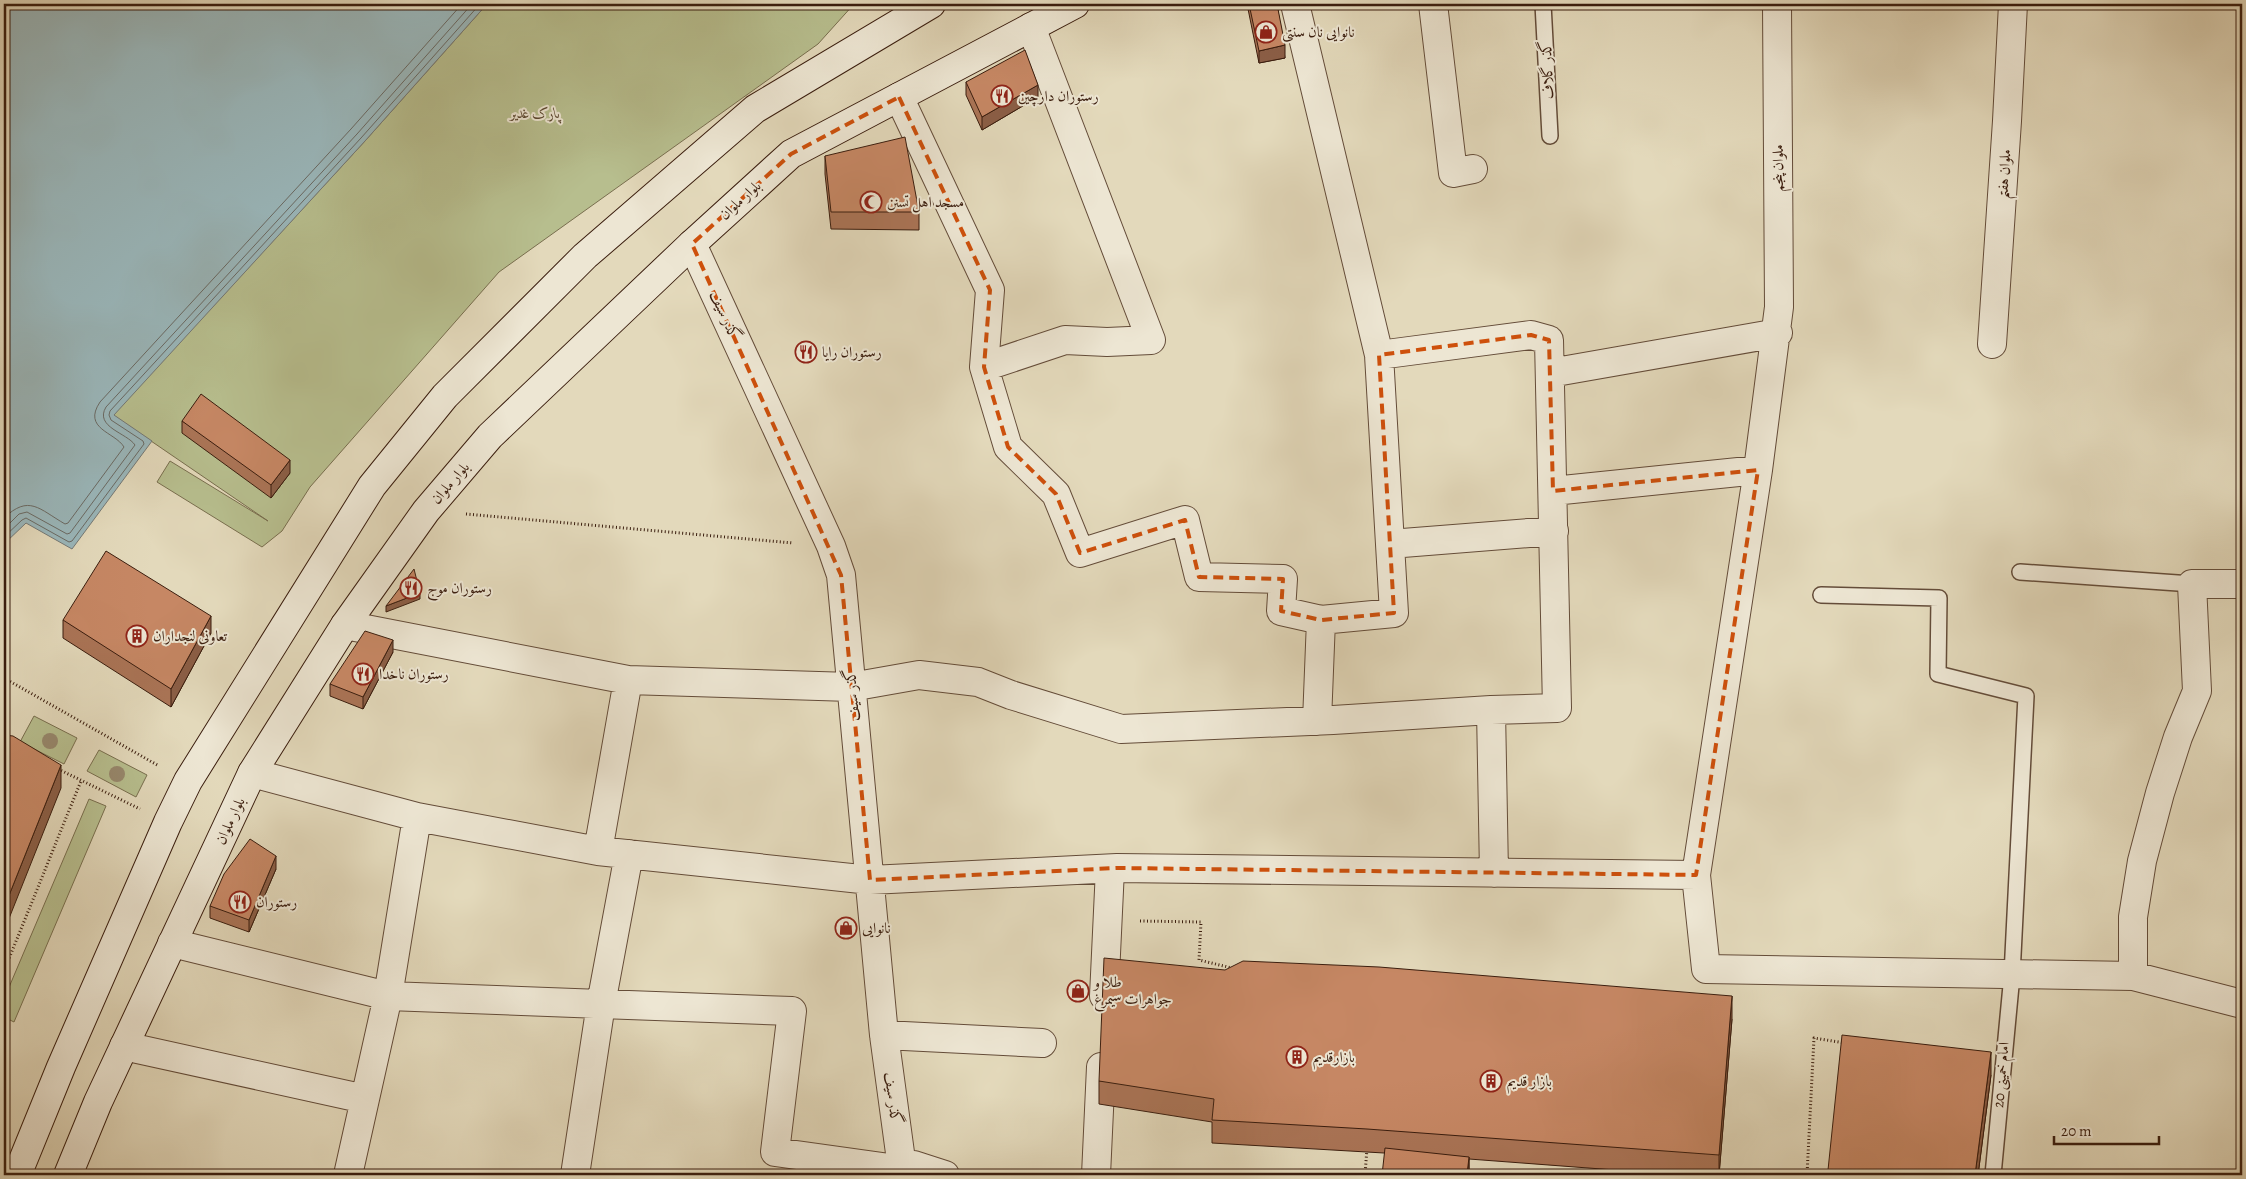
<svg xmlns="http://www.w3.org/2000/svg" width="2246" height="1179" font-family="Alegreya,Amiri,serif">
<rect width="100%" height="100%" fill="#e3d9bb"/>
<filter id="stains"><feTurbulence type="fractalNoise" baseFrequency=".004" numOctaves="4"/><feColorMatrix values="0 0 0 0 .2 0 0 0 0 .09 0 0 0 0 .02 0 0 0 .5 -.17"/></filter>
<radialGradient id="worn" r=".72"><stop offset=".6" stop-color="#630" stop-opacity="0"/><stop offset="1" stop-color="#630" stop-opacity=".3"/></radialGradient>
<!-- green -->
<path fill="#b7be8e" stroke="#786e4e" d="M487,4h367l-36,40 -319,228 -189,215 -28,44 -20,16 -105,-65 13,-21 98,60 -155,-106 252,-274z
M34,716l43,22 -13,26 -44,-22z
M99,750l48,25 -11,22 -49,-26z
M89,799l17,7 -92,216 -10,-5v-18z"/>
<!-- water -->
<path fill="#9ab7bb" stroke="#747976" d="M4,4h483l-122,137 -251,274 38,26 -80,108 -46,-26 -22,21z"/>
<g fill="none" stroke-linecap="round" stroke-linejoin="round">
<!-- shore -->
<path stroke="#6a6a64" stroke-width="1" d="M4,518c25,-24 35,-9 61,6l3,-1 56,-76c-9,-15 -42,-18 -24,-45l251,-273 111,-125
M4,529l15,-15 8,-2 40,22 3,-1 65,-88c-8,-12 -41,-18 -29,-38l251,-273 115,-130
M4,537l18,-17 4,-2 43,24 3,-1 72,-97 -1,-3 -32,-21 -2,-5 1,-4 251,-273 119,-134"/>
<!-- lane casing -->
<g stroke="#644c39" stroke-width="18">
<path id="lane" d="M1543,4l7,132
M2020,572l172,12
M1821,595l118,3 -1,76 88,22 -14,279 -19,200"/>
</g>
<!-- street casing -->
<g stroke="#644c39" stroke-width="30">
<path id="street" d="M1295,4l84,351 15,258 -73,7 -4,101
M1433,4l20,169 20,-4
M899,97l91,193 -6,77 24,80 48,47 24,59 105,-33 14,57 84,2 -2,32 40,9
M692,244l139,302 10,29 43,460 19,140
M1992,344l15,-223 6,-117
M1379,355l152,-20 18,5 8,368 -66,2 3,163
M984,367l81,-27 42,2 44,-2 -120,-313
M1550,373l228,-40
M1553,491l205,-21 21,-163 -2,-303
M1390,544l164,-13
M345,625l283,55 223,7 68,-12 59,7 33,13 110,34 212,-9 158,-10
M417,817l181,34 272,29 247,-12 579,7 10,94 427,7 109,28
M598,851l30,-171
M629,854l-28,150 191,7 -17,141 129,18 10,-5 31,10
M1696,875l62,-405
M172,943l216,53 29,-179 -165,-44
M2133,976v-59l9,-56 18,-68 18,-56 19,-46 -5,-107h50
M1104,996l6,-127
M884,1035l158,8
M124,1046l241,53
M348,1175l40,-179 213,8 -26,171
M1096,1175l5,-108"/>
</g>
<!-- secondary casing -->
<g stroke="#3a1d0e" stroke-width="30">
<path id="secondary" d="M17,1175l44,-108 107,-245 20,-41 184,-295 73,-90 140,-140 170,-147 176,-105
M68,1175l30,-73 154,-329 93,-148 81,-114 64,-75 202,-192 99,-90 284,-150"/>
</g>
<!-- path -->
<path stroke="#3a1d0e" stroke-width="3" stroke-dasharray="1 2.5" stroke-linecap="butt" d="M466,514l327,29
M4,678l155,88
M58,769l82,40
M1140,921l61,1 -2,38 33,8
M4,971l77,-190
M4,1028l6,3
M1365,1175l2,-27
M1603,1175v-9
M1807,1175l7,-137 31,5"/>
<!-- lane -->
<use href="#lane" stroke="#ede6d3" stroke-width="15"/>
<!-- street -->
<use href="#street" stroke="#ede6d3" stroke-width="28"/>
<!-- secondary -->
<use href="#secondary" stroke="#ede6d3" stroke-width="28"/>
</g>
<!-- trees -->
<g fill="#97886d">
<circle cx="50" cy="741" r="8"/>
<circle cx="117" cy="774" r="8"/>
</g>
<!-- wall -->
<path fill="#aa7456" stroke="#3a1d0e" d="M1247,4h30l8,54 -26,5z
M966,82l72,15 -56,33 -16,-35z
M825,156l94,56v18l-88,-1 -6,-55z
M182,421l108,52 -19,25 -89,-65z
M63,620l148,13 -40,74 -108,-69z
M393,652l-30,57 -33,-13v-12z
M276,869l-27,63 -39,-14v-12z
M1732,1019l-13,156h-38l-212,-16v16l-85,-22 -172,-10v-21l-113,-18v-23z
M1991,1075l-13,100h-150v-5z"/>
<!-- shaded-wall -->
<path fill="#8b5e46" stroke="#3a1d0e" d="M1285,45v13l-26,5v-12z
M1038,85v12l-56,33v-13z
M290,460v13l-19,25v-13z
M420,593v6l-34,13v-6z
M211,616v17l-40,74v-18z
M393,640v12l-30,57v-12z
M61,765v23l-57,143v-23z
M276,856v13l-27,63v-12z
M1732,996v23l-13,156v-20z
M1991,1052v23l-13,100h-3z
M1469,1157v18h-2z"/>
<!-- building -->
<path fill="#c68764" stroke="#3a1d0e" d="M1249,4h28l8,41 -26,6z
M1025,50l13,35 -56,32 -16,-35z
M905,137l14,75h-88l-6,-56z
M201,394l89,66 -19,25 -89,-64z
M106,551l105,65 -40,73 -108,-69z
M414,569l6,24 -34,13z
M365,631l28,9 -30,57 -33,-13z
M4,735l9,1 48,29 -57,143z
M250,839l26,17 -27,64 -39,-14 14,-32z
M1104,958l121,12 18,-9 136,6 353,29 -13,159 -352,-26 -155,-9 2,-21 -115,-18z
M1842,1035l149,17 -16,123h-118l-29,-5z
M1385,1148l84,9 -2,18h-85z"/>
<!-- marked area -->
<path fill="none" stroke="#ce500c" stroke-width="4" stroke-dasharray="10 6" stroke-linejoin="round" d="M899,97l91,193 -6,77 24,80 48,47 24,59 105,-33 14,57 84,2 -2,32 40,9 73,-7 -15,-258 152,-20 18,5 4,151 205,-21 -62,405 -579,-7 -247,12 -29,-305 -149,-331 99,-90z"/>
<!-- icons -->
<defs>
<g id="shop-ring" transform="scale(1.125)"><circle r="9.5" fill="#ede6d3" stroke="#8f2418" stroke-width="1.5"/><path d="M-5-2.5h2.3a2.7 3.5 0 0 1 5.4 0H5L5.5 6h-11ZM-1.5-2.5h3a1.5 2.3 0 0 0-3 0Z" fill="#8f2418"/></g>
<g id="restaurant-ring" transform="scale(1.125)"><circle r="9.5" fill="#ede6d3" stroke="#8f2418" stroke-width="1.5"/><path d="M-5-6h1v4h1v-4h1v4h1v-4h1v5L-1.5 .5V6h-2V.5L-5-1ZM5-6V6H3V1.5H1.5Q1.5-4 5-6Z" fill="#8f2418"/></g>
<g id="mosque-ring" transform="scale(1.125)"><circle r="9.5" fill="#ede6d3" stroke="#8f2418" stroke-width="1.5"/><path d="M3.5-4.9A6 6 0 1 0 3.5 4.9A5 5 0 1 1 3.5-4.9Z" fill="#8f2418"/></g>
<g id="building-ring" transform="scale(1.125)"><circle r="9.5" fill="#ede6d3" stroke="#8f2418" stroke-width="1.5"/><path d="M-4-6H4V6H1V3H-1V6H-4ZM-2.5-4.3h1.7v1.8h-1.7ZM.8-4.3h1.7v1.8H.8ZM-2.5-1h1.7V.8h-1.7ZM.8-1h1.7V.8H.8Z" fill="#8f2418"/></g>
</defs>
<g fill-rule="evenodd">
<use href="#shop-ring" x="1266" y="32"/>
<use href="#restaurant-ring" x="1002" y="96"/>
<use href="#mosque-ring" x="871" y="202"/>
<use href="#restaurant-ring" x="806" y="352"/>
<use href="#restaurant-ring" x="411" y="588"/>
<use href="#building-ring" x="137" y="636"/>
<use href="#restaurant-ring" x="363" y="674"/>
<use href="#restaurant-ring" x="240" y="902"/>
<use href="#shop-ring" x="846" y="928"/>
<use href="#shop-ring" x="1078" y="991"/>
<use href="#building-ring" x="1297" y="1057"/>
<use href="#building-ring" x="1491" y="1081"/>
</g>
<g text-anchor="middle" stroke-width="4" stroke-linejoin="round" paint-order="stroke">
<!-- poi labels -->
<g font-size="15" fill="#3a1d0e" stroke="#ede6d3" text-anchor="start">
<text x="1282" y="37">نانوایی نان سنتی</text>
<text x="1018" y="101">رستوران دارچین</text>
<text x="887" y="207">مسجد اهل تسنن</text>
<text x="822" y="357">رستوران رایا</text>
<text x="427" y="593">رستوران موج</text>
<text x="153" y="641">تعاونی لنجداران</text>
<text x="379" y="679">رستوران ناخدا</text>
<text x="256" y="907">رستوران</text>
<text x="862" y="933">نانوایی</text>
<text x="1094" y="987">طلا و<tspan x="1094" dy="17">جواهرات سیمرغ</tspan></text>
<text x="1313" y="1062">بازارقدیم</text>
<text x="1507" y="1086">بازار قدیم</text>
</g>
<!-- street labels -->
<g font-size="15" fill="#3a1d0e" stroke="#ede6d3">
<text transform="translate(1547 70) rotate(-93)" y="5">گذر گلاف</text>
<text transform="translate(1778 168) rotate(-90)" y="5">ملوان پنجم</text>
<text transform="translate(2004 174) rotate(-86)" y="5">ملوان هفتم</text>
<text transform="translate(740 200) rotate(-42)" y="5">بلوار ملوان</text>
<text transform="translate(725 315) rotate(65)" y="5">گذر سیف</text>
<text transform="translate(450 483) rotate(-49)" y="5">بلوار ملوان</text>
<text transform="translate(852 695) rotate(-95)" y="5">گذر سیف</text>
<text transform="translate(230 821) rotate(-65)" y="5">بلوار ملوان</text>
<text transform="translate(2001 1075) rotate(-85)" y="5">امام خمینی 20</text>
<text transform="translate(893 1098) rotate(82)" y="5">گذر سیف</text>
</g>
<!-- park labels -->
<g font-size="15" font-style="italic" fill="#59452e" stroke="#ede6d3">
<text x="535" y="118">پارک غدیر</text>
</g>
</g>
<!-- margin -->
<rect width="2246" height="1179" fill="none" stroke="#e3d9bb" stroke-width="20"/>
<rect x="5" y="5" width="2236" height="1169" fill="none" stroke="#3a1d0e" stroke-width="2.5"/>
<rect x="10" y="10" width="2226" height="1159" fill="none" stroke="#3a1d0e"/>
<!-- scale -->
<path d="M2054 1136v8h105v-8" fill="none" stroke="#3a1d0e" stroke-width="2.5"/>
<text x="2061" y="1136" font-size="15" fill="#3a1d0e" stroke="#ede6d3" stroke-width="4" paint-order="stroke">20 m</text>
<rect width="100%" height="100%" filter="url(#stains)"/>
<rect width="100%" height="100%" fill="url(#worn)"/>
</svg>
